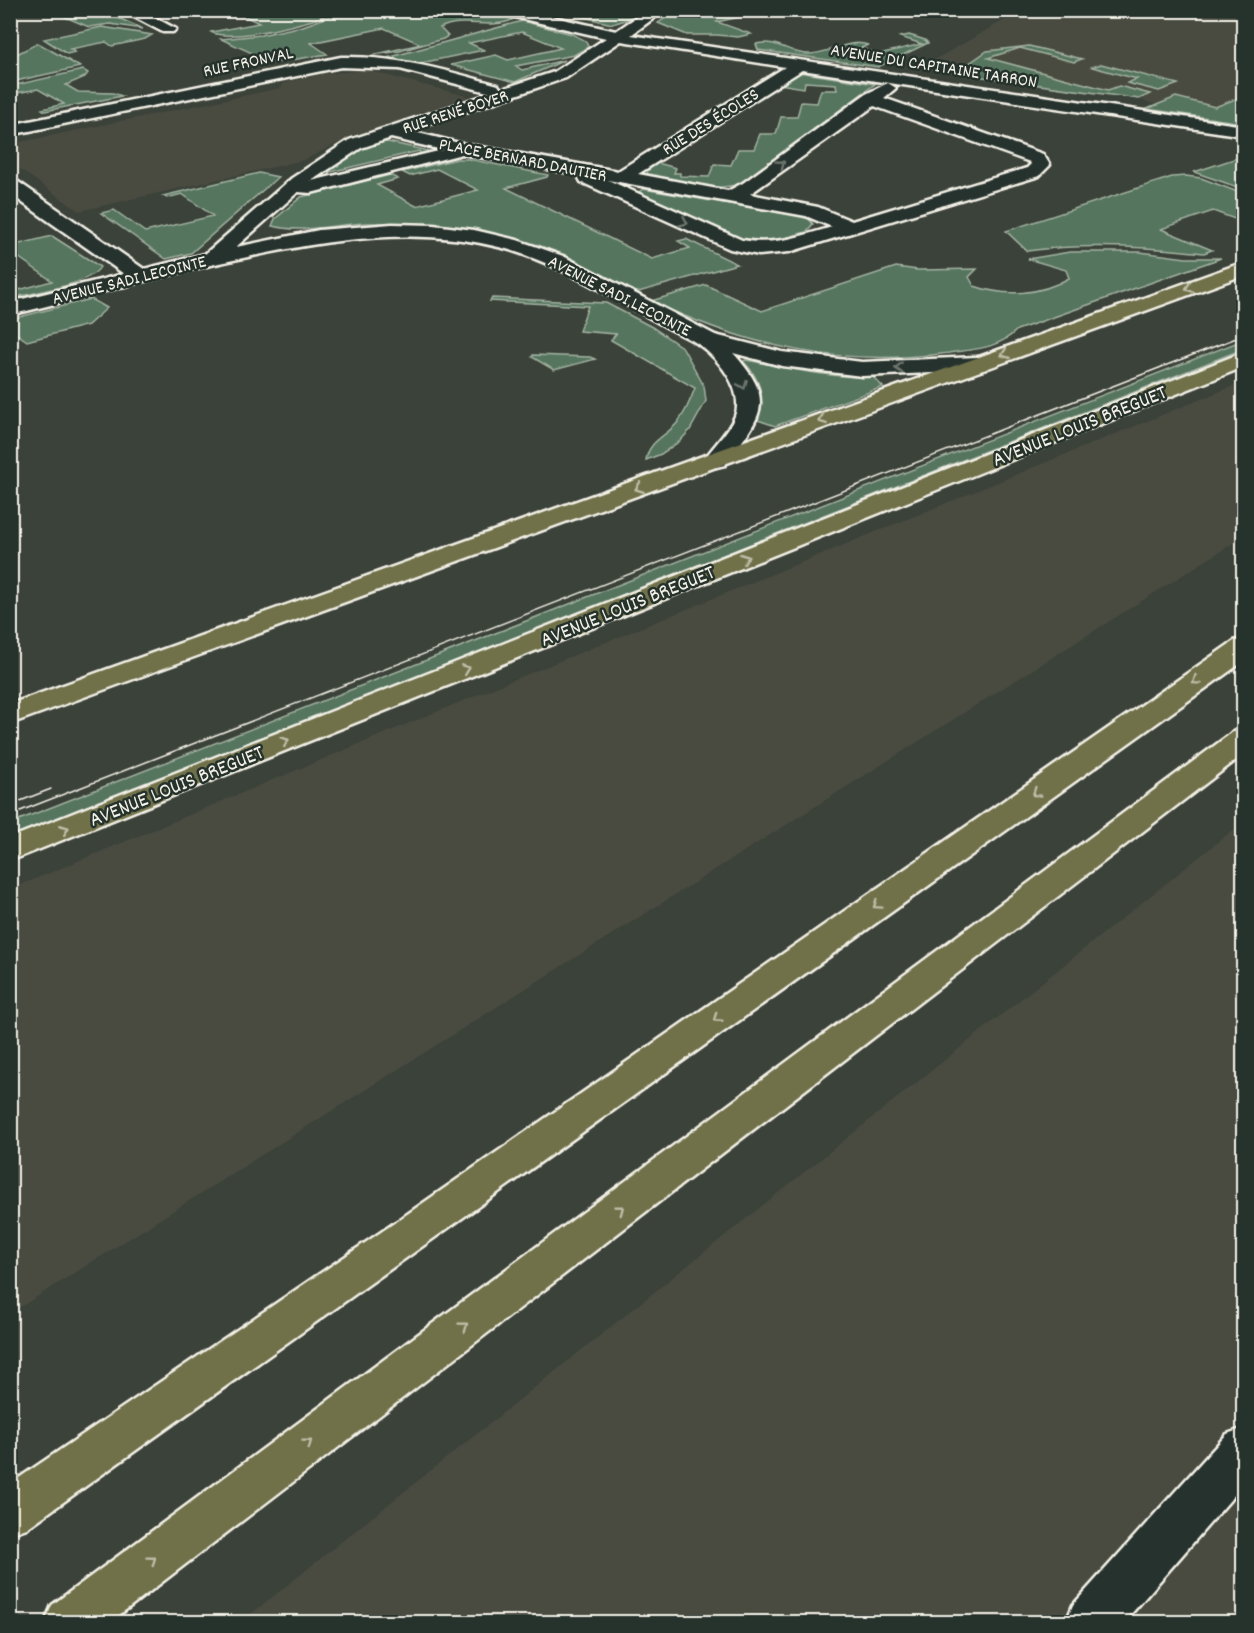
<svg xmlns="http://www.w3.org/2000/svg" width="1254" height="1633" font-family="Dekko,sans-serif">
<rect width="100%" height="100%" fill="#3b4239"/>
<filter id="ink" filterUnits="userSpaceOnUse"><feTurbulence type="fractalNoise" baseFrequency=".0167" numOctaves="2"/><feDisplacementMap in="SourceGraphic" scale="12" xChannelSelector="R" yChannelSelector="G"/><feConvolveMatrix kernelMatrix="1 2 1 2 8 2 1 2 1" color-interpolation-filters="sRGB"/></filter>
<g filter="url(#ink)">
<!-- built -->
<path fill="#4a4c41" d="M1172,10l71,9v105l-38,-6 -65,-18 -220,-32 90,-51 -12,-4 4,-2z
M366,70l108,28 -130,42 -40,20 -225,51 -68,-48v-19l270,-56 2,-5 39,-9z
M1243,382v155l-1232,776v-424l495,-206z
M1243,822v800h-1002z"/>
<!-- green -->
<path fill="#55755e" stroke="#a4b3a3" stroke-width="1.5" d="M51,11h52l40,18 -33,-5 -21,3z
M234,11h103c-22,11 -106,32 -126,21l48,-9z
M480,11l34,8c-25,12 -50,-3 -74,9l8,8 -5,3 -43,12 -28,4 49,-11 -37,-16 -73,15 16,11 -53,9 -53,-24 40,-4 42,-9 42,-15z
M559,11h82l-15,9 -14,4z
M676,11v-1l91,1 -50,11 34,12 -13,3 -21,-2h-30l-29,-12z
M522,21l50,13 14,7 2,6 -14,8 -58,11 6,4 43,-10 -50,22 -64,-17 45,-10 12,5 53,-12 -39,-16 -53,11 15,7 -63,13 -34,-5z
M102,27l50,8 -7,4 -33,7 -6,-4 -36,7 5,3 -8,2 -23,-15z
M909,35l16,5 3,3 -50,24 -120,-17 -2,-6c22,-5 32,9 51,10 21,1 40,-16 61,-9l-7,3 18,6 43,-10 -22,-7z
M38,43l42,24 -69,15v-25z
M1029,46l53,13 -8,3 -54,-14 -32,10 120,32 11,-4 31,8 -11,5 -184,-26 32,-22z
M1101,64l77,20 -19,7 -32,-8 10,-4 -45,-12z
M83,70l5,3 -3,4 -19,8 12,7 35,1 9,3 -77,15 -3,-2 22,-5 -26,-15 -27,5v-8z
M798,72l77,12 -136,100c-21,7 -70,1 -91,-9l-1,-4 11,-8 18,5 -2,5h6v3l29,1 5,-13 17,1 7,-16h16l6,-15h16l5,-17h16l4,-15 16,1 4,-13h16l-1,-6 -31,-2 -1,6 -25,-4z
M1243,96v27l-96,-14 29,-12 39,10z
M388,142l40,9 1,3 -7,2 -3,-5 -93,22c15,-17 39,-29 62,-31z
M1243,156v33l-49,-17z
M457,159h11l80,16 -1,2 -41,11 146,71 38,-11 -12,-7 8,-2 51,25 -102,29c-20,-11 -40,-23 -61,-33 -62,-31 -138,-38 -207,-37 -32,1 -64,11 -95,3l3,-7 26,-22 89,-22 8,4 -21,6 39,21 62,-16 -41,-21 -27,7 -8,-4z
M259,173l19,4 -87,76 -25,6 -65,-46 13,-3 31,22 68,-16 -31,-22 -15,4 -4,-2z
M1186,176l15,2 42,16v28l-30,-11 -52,18 51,21 -8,3c-59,-6 -117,-10 -177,-2l-21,-20 166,-54z
M643,189l156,27 10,3 4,5 -7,8 -39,11 -23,-2 -107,-48z
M52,236l42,27 6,4c-10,18 -69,26 -89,31v-6l41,-11 -34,-24 -7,2v-13z
M1070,252h70l46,6h35l-204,72c-19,19 -42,19 -68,23 -109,14 -199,-5 -298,-52l55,-16 56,26 134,-44 22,3 59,-1 -8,8 5,9c32,11 66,9 95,-8l-3,-8 -38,-11z
M492,298l114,5 46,24 31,21 21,38 2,15 -16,29 -10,11 -19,13 -15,6c3,-20 21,-24 32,-38 7,-9 13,-23 17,-34l-84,-48 5,-6 -37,-3 9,-25 -98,-5z
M91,299l16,9 -19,17 -61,16 -13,-9 -3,1v-14z
M1243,340v9l-1232,488v-14z
M533,355l57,2 5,2 -41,11 -22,-13z
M746,360c42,8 83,18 127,17l10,10 -108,39 -17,-6c7,-24 3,-41 -15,-59z"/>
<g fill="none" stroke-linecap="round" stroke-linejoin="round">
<!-- minor casing -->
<g stroke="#f4f1e8" stroke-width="5">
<path id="minor" d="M121,10h20l35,19 -3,3h-10z
M494,10h29l93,21 31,-21h18l-34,25 613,91v10l-442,-66 -164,104 90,17 15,-8 121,-88 24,-12 8,5 -12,10 159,56 7,11 -11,11 -250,76 -30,3 -29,-6 -149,-67 -2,-4 2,-3 -119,-21 -151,39 -13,-1 -62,55 83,-17 73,-6 41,1 41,5 43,10 46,16 152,79 67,17 80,10 116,-5 8,2 3,5 -3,5 -8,2 -116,5 -80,-10 -49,-13c47,51 25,65 -8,112l-9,2 -9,-2 -3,-5c9,-14 25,-28 31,-44 10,-26 -17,-58 -37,-72 -7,-5 -16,-9 -24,-13 -55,-29 -110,-66 -171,-83 -84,-22 -171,-9 -255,9 -80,16 -158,39 -238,58v-13l114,-28 -114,-80v-14l7,1 127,88 61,-15 87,-76 57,-38 142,-47 -91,-24 -59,-2 -331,68v-10l331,-68c55,-1 104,13 157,28l2,3 -1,2 55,-18 52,-34 -105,-24zM621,41l164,26 -167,104 -159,-28 -49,-12 156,-53zM874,106l156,56 1,2 -4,4 -175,53 -34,-14 -68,-13zM391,138l52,12 -132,31 50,-33zM608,180l198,36 26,11c-31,9 -57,19 -90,13z
M1244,1428v56l-120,138h-58l7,-17 154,-171z"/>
</g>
<!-- major casing -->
<g stroke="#f4f1e8" stroke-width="5">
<path id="major" d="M1244,262v13l-1234,449v-20z
M1244,352v15l-1234,494v-23z"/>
</g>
<!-- highway casing -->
<g stroke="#f4f1e8" stroke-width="5">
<path id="highway" d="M1244,638v23l-1217,867 -17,6v-50l380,-258 844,-585z
M1244,730v24l-1134,868h-65l7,-17 1181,-873z"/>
</g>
<!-- minor -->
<use href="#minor" fill="#26332d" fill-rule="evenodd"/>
<!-- major -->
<use href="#major" fill="#6f714a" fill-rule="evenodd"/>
<!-- highway -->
<use href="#highway" fill="#6f714a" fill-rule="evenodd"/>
<!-- tram -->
<path stroke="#f4f1e8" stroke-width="1.5" d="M10,805l41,-16
M10,815l1234,-480"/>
</g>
<!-- one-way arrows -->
<defs><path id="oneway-chevron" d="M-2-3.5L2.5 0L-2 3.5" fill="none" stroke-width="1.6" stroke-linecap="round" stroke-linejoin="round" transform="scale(1.5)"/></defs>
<g stroke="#6e766e">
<use href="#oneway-chevron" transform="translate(781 164) rotate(-37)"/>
<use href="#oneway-chevron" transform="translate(684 222) rotate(24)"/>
<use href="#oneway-chevron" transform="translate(899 368) rotate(177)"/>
<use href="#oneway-chevron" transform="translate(743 385) rotate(67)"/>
</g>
<g stroke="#bfbea9">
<use href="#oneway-chevron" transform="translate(1189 288) rotate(160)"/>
<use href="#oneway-chevron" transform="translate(1005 354) rotate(160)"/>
<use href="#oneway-chevron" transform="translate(822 420) rotate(160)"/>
<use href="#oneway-chevron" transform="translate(639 488) rotate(160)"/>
<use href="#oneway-chevron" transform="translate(745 558) rotate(-22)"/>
<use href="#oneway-chevron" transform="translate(466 669) rotate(-22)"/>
<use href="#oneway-chevron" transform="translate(1196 681) rotate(145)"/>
<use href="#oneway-chevron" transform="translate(285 741) rotate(-22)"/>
<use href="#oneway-chevron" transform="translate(1036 793) rotate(145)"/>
<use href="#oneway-chevron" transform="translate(65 829) rotate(-22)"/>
<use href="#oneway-chevron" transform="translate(877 905) rotate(145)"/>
<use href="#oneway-chevron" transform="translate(717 1018) rotate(145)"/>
<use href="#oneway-chevron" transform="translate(620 1209) rotate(-37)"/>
<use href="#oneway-chevron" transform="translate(464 1326) rotate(-37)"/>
<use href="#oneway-chevron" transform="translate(308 1443) rotate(-37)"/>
<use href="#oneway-chevron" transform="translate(152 1560) rotate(-37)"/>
</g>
</g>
<g text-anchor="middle" stroke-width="5" stroke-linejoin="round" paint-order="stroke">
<!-- far-street labels -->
<g font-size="18" fill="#f4f1e8" stroke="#26332d">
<text transform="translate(248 61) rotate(-12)" y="6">RUE FRONVAL</text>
<text transform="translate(934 65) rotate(9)" y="6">AVENUE DU CAPITAINE TARRON</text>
<text transform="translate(455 111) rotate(-18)" y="6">RUE RENÉ BOYER</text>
<text transform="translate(710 121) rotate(-32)" y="6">RUE DES ÉCOLES</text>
<text transform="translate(523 159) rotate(11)" y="6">PLACE BERNARD DAUTIER</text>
<text transform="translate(129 279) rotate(-14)" y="6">AVENUE SADI LECOINTE</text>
<text transform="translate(620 295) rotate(27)" y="6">AVENUE SADI LECOINTE</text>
</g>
<!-- street labels -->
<g font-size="21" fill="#f4f1e8" stroke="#26332d">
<text transform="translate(1079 425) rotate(-22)" y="7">AVENUE LOUIS BREGUET</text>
<text transform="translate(627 605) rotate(-22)" y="7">AVENUE LOUIS BREGUET</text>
<text transform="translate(176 785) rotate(-22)" y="7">AVENUE LOUIS BREGUET</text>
</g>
</g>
<!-- margin -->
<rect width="1254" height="1633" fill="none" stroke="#26332d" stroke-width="36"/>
<rect x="18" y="18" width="1218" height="1597" fill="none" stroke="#f4f1e8" stroke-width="2" filter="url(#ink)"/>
</svg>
